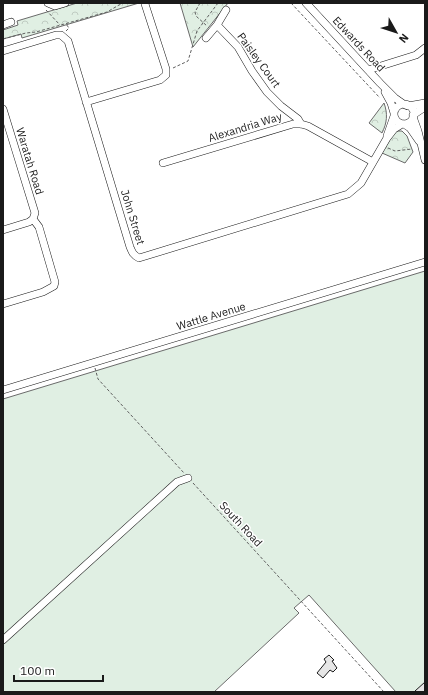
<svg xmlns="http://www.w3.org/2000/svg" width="428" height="695" font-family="'IBM Plex Sans',sans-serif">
<defs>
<pattern id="park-crowns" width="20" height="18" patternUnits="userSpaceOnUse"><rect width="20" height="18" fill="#e0efe3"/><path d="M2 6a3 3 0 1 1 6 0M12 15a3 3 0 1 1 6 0" fill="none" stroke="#c0ccc2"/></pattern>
</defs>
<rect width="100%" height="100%" fill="#fff"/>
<!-- grass -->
<path fill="#e0efe3" stroke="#6a6a6a" d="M425,271v421h-29l-87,-97 -15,13 5,5 -85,79h-211v-293z"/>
<!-- park -->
<path fill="url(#park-crowns)" stroke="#6a6a6a" d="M77,3h62l-117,35 -1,-4 -18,5v-9l15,-5 -1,-4z
M180,3h48l-35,44z
M384,103c4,11 3,20 -2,30l-13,-10z
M397,131h5l5,5 6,16 -8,11 -23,-10 10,-17z"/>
<!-- building -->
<path fill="#e6e6e6" stroke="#1a1a1a" d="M329,655l5,5 -2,1 5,7 -4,4 -3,-2 -7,8 -6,-5 9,-11 -2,-3z
M425,682v10h-9l-1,-1z"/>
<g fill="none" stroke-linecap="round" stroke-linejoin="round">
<!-- minor casing -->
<g stroke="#1a1a1a" stroke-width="8">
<path id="minor" d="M48,3l7,3 10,-3
M306,3l74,80 15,15 10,7
M3,25l8,-3
M217,25l21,22 14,24 15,21 14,14 17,13 3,5
M206,38l11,-13 9,-15
M3,51l53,-16h5l7,6 62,206c2,5 3,8 9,11l209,-64 13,-11 26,-45 7,-9 8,-5
M368,70l48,-15 9,-7
M385,92l6,11 3,10
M86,102l74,-22 6,-5v-6l-21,-65
M394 114a10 10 0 1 1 20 0a10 10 0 1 1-20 0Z
M408,106l17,-3
M3,109l32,104 -2,6
M413,115l12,-8
M413,117l5,14 7,29
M404,124l6,4 9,13
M387,136l7,-20
M163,163l130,-39h8l7,2 65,36
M3,230l26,-8 4,-3
M3,304l40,-12 11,-6 1,-4 -16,-55 -6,-8
M3,390l422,-128
M3,640l174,-158 11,-4"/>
</g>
<!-- path -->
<path stroke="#5f5f5f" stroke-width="1" stroke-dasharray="3 2" stroke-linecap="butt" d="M200,3l-5,9 1,4 11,10
M291,3l89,95
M46,10l14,15
M66,31l3,-3 -3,-4
M3,39l23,-6 10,-1 71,-20 12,-7 5,-2
M173,68l15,-7 9,-30 21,-28
M388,148l7,3 17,-2
M95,368l3,11 86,94
M193,483l191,209"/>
<!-- minor -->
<use href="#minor" stroke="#fff" stroke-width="7"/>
</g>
<g text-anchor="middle" stroke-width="3" stroke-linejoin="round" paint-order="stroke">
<!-- street labels -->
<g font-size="11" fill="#1a1a1a" stroke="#fff">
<text transform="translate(359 44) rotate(47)" y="4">Edwards Road</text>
<text transform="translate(259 60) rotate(54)" y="4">Paisley Court</text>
<text transform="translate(245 127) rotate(-17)" y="4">Alexandria Way</text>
<text transform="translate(30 161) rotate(73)" y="4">Waratah Road</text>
<text transform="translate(133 217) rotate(73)" y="4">John Street</text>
<text transform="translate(211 316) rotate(-17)" y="4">Wattle Avenue</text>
<text transform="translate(241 524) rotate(47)" y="4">South Road</text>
</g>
</g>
<!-- border -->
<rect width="428" height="695" fill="none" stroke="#1a1a1a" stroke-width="8"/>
<!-- north arrow -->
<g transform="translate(396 32) rotate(129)" stroke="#ffffff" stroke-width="3" paint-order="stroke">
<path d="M0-3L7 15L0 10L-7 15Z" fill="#1a1a1a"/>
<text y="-6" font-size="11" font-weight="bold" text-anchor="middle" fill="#1a1a1a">N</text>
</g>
<!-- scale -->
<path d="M14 675v6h89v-6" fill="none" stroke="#1a1a1a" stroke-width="2"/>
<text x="20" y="675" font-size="12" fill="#1a1a1a" stroke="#ffffff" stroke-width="3" paint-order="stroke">100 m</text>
</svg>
